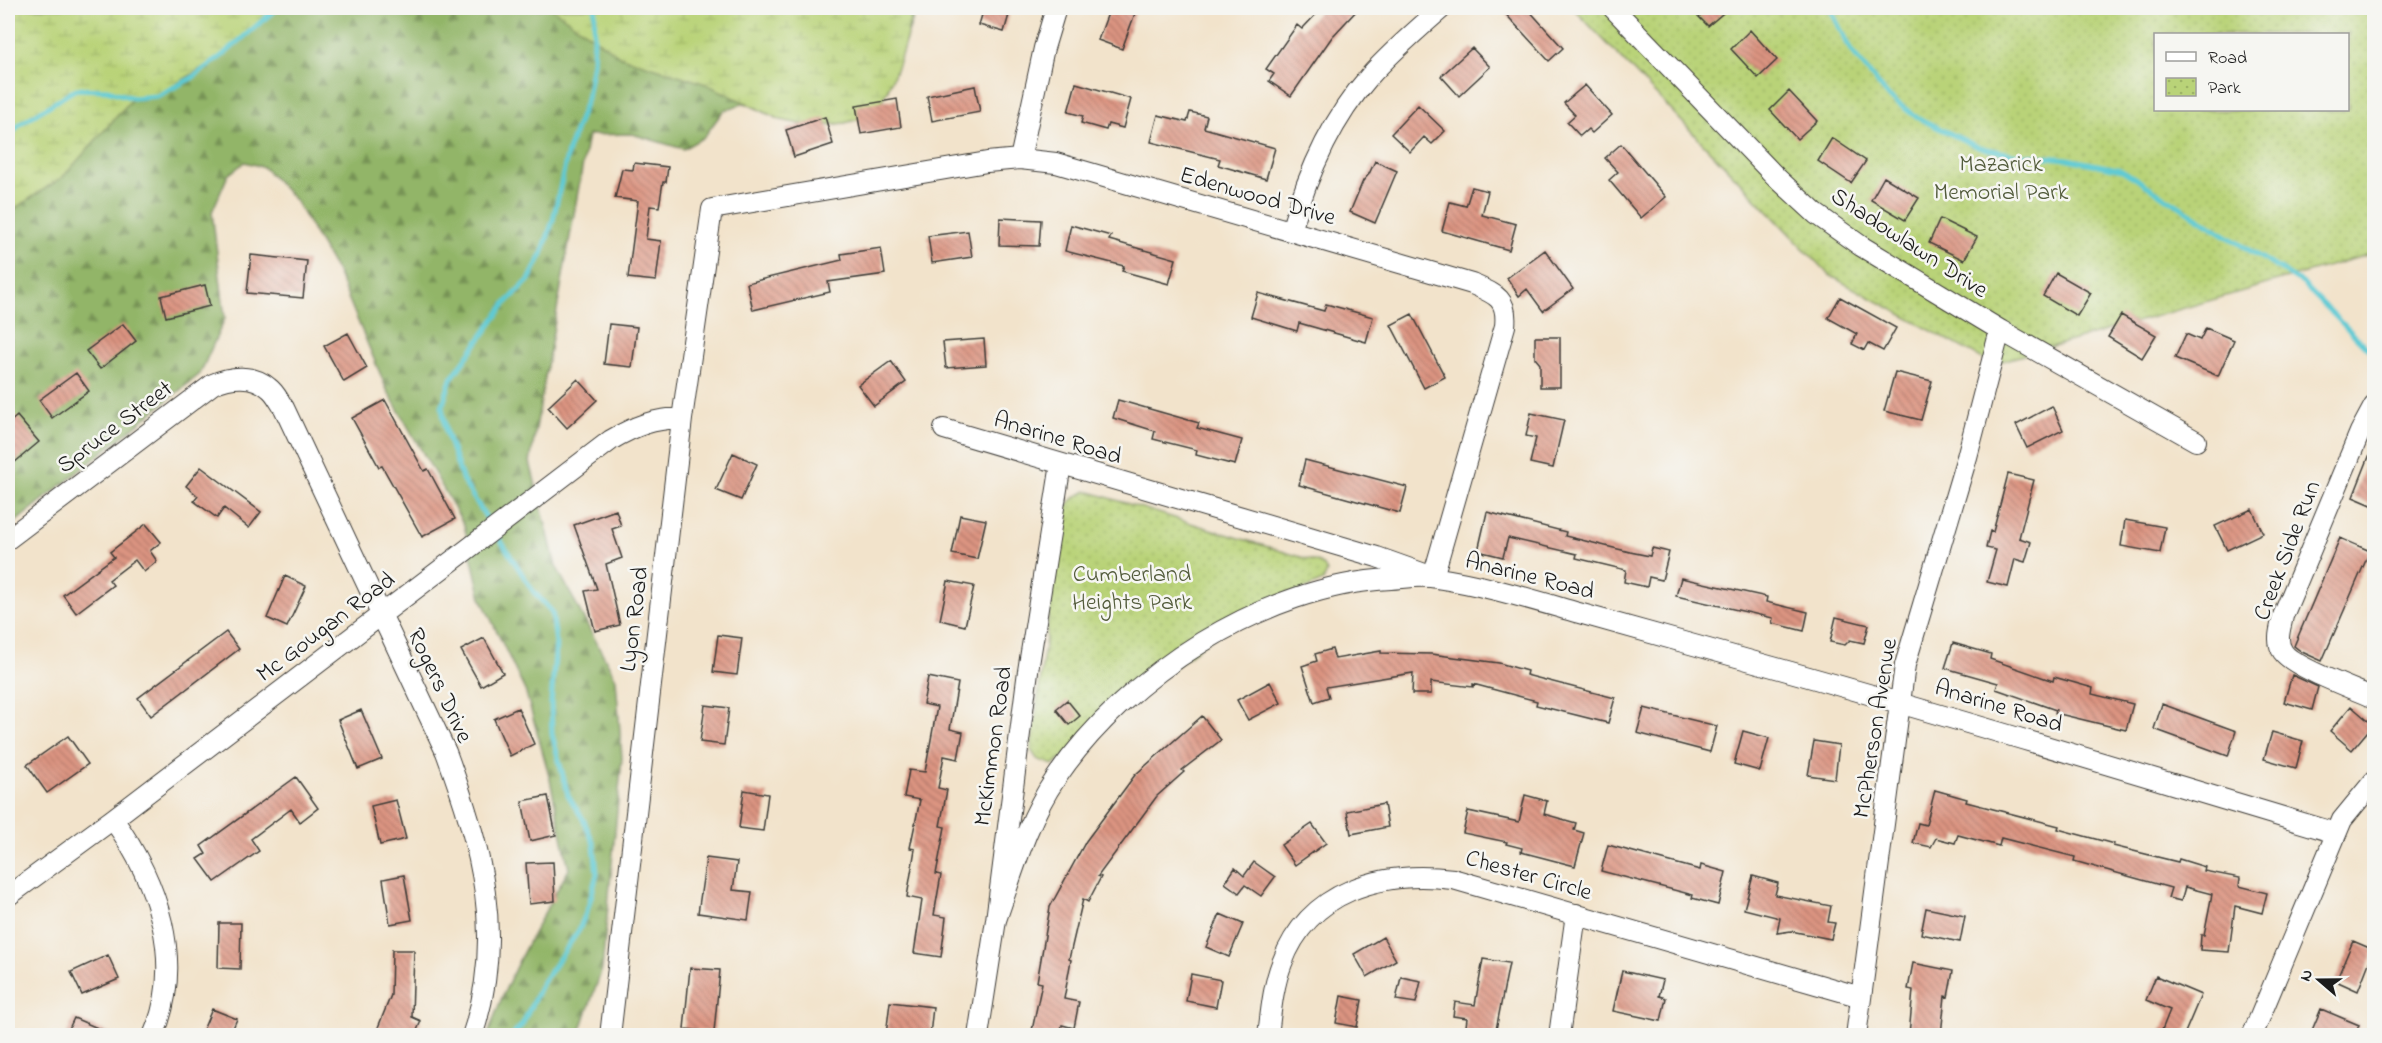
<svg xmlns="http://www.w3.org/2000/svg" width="2382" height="1043" font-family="'Indie Flower',sans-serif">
<defs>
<pattern id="forest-firs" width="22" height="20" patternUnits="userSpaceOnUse" patternTransform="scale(1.5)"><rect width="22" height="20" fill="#92b568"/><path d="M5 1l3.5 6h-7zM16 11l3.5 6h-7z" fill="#769255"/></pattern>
<pattern id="wetland-marsh" width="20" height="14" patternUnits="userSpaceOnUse" patternTransform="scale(1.5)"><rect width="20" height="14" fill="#b9d378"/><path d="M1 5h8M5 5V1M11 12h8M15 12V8" fill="none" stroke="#9eb567"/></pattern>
<pattern id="park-dots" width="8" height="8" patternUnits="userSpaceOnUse" patternTransform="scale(1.5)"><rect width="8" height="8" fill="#b9d378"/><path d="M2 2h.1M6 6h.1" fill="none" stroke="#9eb567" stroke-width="1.8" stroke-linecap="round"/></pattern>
<pattern id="building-back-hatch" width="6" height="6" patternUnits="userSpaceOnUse" patternTransform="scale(1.5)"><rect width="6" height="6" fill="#dc9481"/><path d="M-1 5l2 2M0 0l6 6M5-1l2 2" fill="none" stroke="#b27869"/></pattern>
</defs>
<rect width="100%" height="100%" fill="#f6f6f2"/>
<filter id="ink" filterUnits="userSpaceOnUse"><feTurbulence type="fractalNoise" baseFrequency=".0167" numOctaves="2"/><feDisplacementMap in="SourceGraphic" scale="12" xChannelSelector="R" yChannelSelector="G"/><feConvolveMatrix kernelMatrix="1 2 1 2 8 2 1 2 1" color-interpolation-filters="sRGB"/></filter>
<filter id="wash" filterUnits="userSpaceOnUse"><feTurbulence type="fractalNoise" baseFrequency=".008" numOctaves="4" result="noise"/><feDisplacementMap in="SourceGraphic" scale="24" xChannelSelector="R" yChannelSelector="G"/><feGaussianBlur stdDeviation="1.35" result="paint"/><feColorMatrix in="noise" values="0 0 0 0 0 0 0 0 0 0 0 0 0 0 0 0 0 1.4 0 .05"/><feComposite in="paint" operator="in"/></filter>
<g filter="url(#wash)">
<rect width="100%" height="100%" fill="#f2e3cb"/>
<!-- forest -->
<path fill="url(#forest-firs)" stroke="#576842" stroke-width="1.5" d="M8,8h909l-30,84 -42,31 -64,-3 -36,-17 -22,8 -19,26 -21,12 -51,-15 -44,1 -58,327 26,104 60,113 6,79 -20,211 -23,66h-91c19,-59 50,-111 81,-166l-20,-94 -23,-82 -45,-95 -17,-73 -77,-135 -49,-116 -43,-74 -32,-33 -18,-5 -17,13 -16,37 13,106 -25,56 -192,154z"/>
<!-- wetland -->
<path fill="url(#wetland-marsh)" stroke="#6a784a" stroke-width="1.5" d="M8,8h269l-54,47 -66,41 -24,2 -70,79 -55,36z
M551,8h361c-5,37 -19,75 -38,107l-29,8 -31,4 -33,-7 -75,-36 -85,-27z"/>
<!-- park -->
<path fill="url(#park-dots)" stroke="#6a784a" stroke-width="1.5" fill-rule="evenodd" d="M1573,8h801v245l-382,111 -163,-89zM2156,34h192v76h-192z
M1087,491l230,71 7,4 3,6 -4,9 -88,38 -182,146 -16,-6 -6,-9 31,-233c5,-14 11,-20 25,-26z"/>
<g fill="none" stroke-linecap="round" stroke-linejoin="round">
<!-- stream -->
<path stroke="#5ecad4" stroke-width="5" d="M1830,8l21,43 38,46 29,21 60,29 33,7 57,5 54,11 181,114 71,71
M8,138l12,-14 56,-35 31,1 26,8 24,-2 35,-18 31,-23 54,-47
M491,525l-28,-44 -17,-49 -4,-25 9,-28 55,-76 23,-23 13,-26 11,-34 15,-69 19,-53 6,-36 2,-54
M496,533l37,58 19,21 4,31 -5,60 1,31 16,61 15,24 11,25 3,30 -9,34 -9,22 -37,53 -20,42 -10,11"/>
</g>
<g id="blocks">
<!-- building -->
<path fill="url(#building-back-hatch)" d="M984,8h27l-7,24 -25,-7z
M1110,8h27l-15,41 -24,-9z
M1322,8h37l-27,29 -41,59 -22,-15 5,-7 -8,-5 31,-44 5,4z
M1500,8h27l36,40 -14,13z
M1690,8h39l-21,18z
M1750,30l27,30 -19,18 -27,-29z
M1472,48l18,19 -31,29 -18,-20z
M1076,83l55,16 -8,29 -15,-4 -2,6 -25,-7 2,-7 -15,-4z
M1585,85l27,30 -20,18 -4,-4 -8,7 -13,-14 8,-7 -11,-12z
M975,86l5,26 -48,9 -5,-25z
M1789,91l28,30 -20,18 -27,-29z
M897,99l4,28 -40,7 -5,-28z
M1418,105l27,26 -13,13 -8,-7 -14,15 -19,-18z
M1190,112l17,4 -3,12 71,20 -9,31 -48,-14 2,-6 -69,-17 7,-27 29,7z
M825,117l8,27 -39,13 -8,-27z
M1832,138l34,23 -15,22 -33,-22z
M1621,144l45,53 -25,21 -32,-38 9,-8 -13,-14z
M1375,161l22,10 -22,52 -25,-11 13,-31 6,-7z
M634,163l34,4 -2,15h-3l-4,25 -9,-1 -4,33 15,2 -5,40 -28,-3 10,-77 -23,-3 7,-29 11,1z
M1884,177l35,21 -14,22 -34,-20z
M1472,187l16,4 -6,24 34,9 -7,26 -67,-19 8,-29 16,4z
M1000,218l41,2 -2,26 -40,-1z
M1940,219l37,18 -13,23 -35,-17z
M1071,225l40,11 -2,4 67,19 -7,25 -47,-13 2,-5 -59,-15z
M968,231l4,26 -40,6 -4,-27z
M881,248l4,26 -57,8 2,10 -77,18 -6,-27 95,-23 -1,-6z
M1545,250l28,39 -30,22 -16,-22 -8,7 -12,-18z
M251,255l56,6 -4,37 -56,-5z
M2056,273l35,20 -14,23 -34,-20z
M205,285l5,21 -44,11 -5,-21z
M1258,293l66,18 2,-7 47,13 -7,25 -67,-19 -2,8 -46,-14z
M1840,297l56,31 -13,23 -15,-8 -4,7 -12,-6 5,-10 -29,-16z
M1412,314l33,63 -21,11 -33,-63z
M2121,315l35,20 -14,23 -34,-21z
M123,324l13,17 -36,28 -14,-18z
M609,324l28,3 -5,40 -28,-3z
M2206,328l28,12 -16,36 -43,-18 11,-24 14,6z
M348,333l19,35 -23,14 -20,-36z
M1535,337h25v50h-20v-23l-5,-6z
M984,339l2,26 -40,3 -3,-26z
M891,361l15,21 -32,24 -16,-21z
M1895,372l37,9 -11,39 -37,-9z
M76,373l13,18 -37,27 -13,-18z
M578,379l19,21 -30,28 -19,-21z
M385,400l39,71 4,-2 27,50 -33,18 -40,-71 -3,1 -27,-49z
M1118,400l81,23 -2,5 45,12 -7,25 -39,-10 1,-5 -44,-11 2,-8 -42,-13z
M2052,406l11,24 -36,18 -11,-23z
M1531,413l33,7 -11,48 -23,-5 6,-25 -10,-2z
M17,416l22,26 -31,26v-44z
M2374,444v62l-21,-9z
M733,453l24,11 -16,36 -25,-10z
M1305,460l102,27 -7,26 -101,-28z
M201,467l60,45 -12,16 -25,-20 -7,10 -23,-17 4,-5 -12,-10z
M2008,474l26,6 -15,58 12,4 -6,20 -10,-3 -7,28 -21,-5 9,-32 -10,-2 4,-17 3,1z
M2252,509l11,24 -36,17 -12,-24z
M616,510l5,16 -9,3 10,29 -16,6 14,61 -25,6 -10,-40 12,-2 -23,-64z
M1487,512l79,20 -1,4 65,16 20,4 2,-8 17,4 -7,28 -13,-3 -2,10 -23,-5 2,-12 -50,-12 1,-4 -69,-16 -5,19 -25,-6z
M960,515l26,5 -9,39 -25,-5z
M2125,520l40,7 -5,26 -39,-7z
M146,524l15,18 -11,9 7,10 -13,11 -9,-12 -26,20 4,5 -37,28 -13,-18 51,-38 -4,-5z
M2340,538l30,13 -48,110 -20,-9 -8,-6z
M285,576l21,10 -19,41 -20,-9z
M1681,578l86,19 -1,5 42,10 -4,19 -32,-8 1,-5 -97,-22z
M948,581l26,5 -9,40 -25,-6z
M1836,617l33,8 -5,18 -14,-3 -5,5 -15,-3z
M226,632l13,17 -88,67 -13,-18z
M718,635l24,3 -5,37 -24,-3z
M484,638l19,35 -22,13 -20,-36z
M1953,643l38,11 -1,5 63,22 1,-4 39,11 -1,6 41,10 -7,26 -71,-17 1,-3 -60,-21 2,-6 -53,-15z
M1332,649l3,10 46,-8v2l50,1 68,9 28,8 -1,4 89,23 -7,25 -72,-18 1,-4 -64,-17v3l-42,-5v12h-19l1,-21 -87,14 3,10 -15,5 -12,-36 15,-5 -2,-7z
M2292,675l26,12 -6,23 -28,-8z
M928,677l30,6 -8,46 13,3 -5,27 -14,-3 -6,32 9,2 -7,36 5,1 -9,47 5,1 -7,40 12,2 -5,40 -27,-4 8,-53 -15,-3 8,-48 -5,-1 10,-48 -16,-3 5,-27 16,2 12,-65 -14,-3z
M1270,682l11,21 -33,17 -11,-20z
M1067,700l13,16 -11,9 -13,-16z
M2162,704l74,27 -8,25 -74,-27z
M705,705l24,3 -5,37 -24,-3z
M2351,706l22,19 -21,25 -22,-19z
M518,708l16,36 -24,12 -16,-37z
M1644,708l73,18 -7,26 -73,-19z
M361,710l21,49 -24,10 -20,-49z
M1202,716l19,24 -39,30 2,2 -27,24 -59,80 3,1 -13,25 -5,-3 -14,60 2,1 -7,39 15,3 -5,26 -12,-3 -2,10h-29l11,-52 -5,-1 13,-75 36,-66 49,-66z
M1743,731l26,7 -9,33 -26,-7z
M2272,732l31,9 -7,27 -32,-9z
M68,736l20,28 -41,29 -20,-28z
M1814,741l25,4 -4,34 -27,-4z
M296,777l22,31 -18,14 -9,-13 -40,30 8,12 -44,31 -17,-23 8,-5 -5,-8z
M744,790l24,4 -5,37 -24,-3z
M1935,790l32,9 -1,3 93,24 -1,3 56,15 -1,2 65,16 1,-3 26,8 -1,4 36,7 -1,8 28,7 -5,20 -27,-7 -6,46 -29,-2 1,-15h3l8,-41 -27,-7 -4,14 -13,-3 3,-10 -97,-27 1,-4 -74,-19 -2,8 -41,-11 -3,8 -19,-5 -5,9 -18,-4 5,-20 8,2z
M1525,795l22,6 -3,13 32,9 -2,7 10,3 -9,33 -54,-14 1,-4 -16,-4 1,-2 -44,-9 5,-22 51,11z
M548,796l8,39 -26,6 -8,-40z
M396,800l10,39 -26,6 -9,-39z
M1384,804l4,23 -37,7 -4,-23z
M1312,824l14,19 -31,22 -14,-20z
M1608,845l92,25 1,-5 25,7 -8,33 -26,-7 1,-3 -92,-24z
M706,858l31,4 -4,28 19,2 -4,28 -50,-7z
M553,862l2,39 -26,3 -3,-41z
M1254,862l21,15 -14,19 -16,-11 -6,8 -14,-10 10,-15 9,8z
M404,875l8,45 -22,4 -7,-45z
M1753,876l25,7 -3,12 56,11 -3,16 7,1 -4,16 -40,-8 -14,2 3,-15 -36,-9z
M1926,908l39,8 -5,26 -39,-8z
M1220,914l23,10 -14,33 -23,-10z
M219,923h22l-1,46 -22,-1z
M1383,937l13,23 -29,17 -13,-23z
M2353,941l21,9 -16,41 -22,-10z
M392,950h22l-2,67 9,4 -6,14h-40l16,-40z
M108,955l11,24 -37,16 -11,-23z
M1483,959l26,4 -14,72h-30l2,-17 -14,-2 2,-14 20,3z
M1913,963l40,8 -5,26 -3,-1 -4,39h-32l4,-45 -5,-1z
M690,968l30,2 -6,62 -30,-3z
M1622,971l41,9 -4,16 7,2 -5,23 -48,-10z
M1191,974l30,6 -5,27 -30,-6z
M2156,976l45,19 -17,40h-24l10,-25 -24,-10z
M1401,977l20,4 -5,22 -20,-3z
M1341,996l21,4 -5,27 -21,-4z
M890,1002l43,5 -3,28h-44z
M212,1009l25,10 -7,16h-29z
M2321,1009l38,16 -4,10h-45z
M74,1018l40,17h-48z"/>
</g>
</g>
<g filter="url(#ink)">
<use href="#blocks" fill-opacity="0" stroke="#3c3a36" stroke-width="1.5"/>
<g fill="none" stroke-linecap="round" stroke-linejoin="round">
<!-- minor casing -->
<g stroke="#3c3a36" stroke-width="22">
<path id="minor" d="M1613,8l163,169 40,37 45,32 139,84 196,111
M1020,159l24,-111 12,-40
M1291,231c16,-55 40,-111 78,-154 22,-25 48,-47 73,-69
M2374,406l-14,26 -77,184c-2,11 -8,25 0,36 10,15 73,38 91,46
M8,539l205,-155c18,-8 40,-10 56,4 6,4 10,13 15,20l162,344c35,95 60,184 26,284
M113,819c44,62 73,142 40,217
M8,896l105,-77 498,-379c22,-13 45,-23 71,-21
M996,920c17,-48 31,-100 60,-142 70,-103 208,-193 335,-199 15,-1 31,-4 46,-1 48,7 96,22 142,35 67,19 134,37 201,56 187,52 371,109 556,164
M610,1036l72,-617 30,-210 275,-47 33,-3 36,4 416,121c23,10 36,14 33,42l-72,251 -56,-20 -433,-128
M978,1036l18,-116 32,-249 33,-207
M1268,1036c3,-25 5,-50 14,-73 27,-73 100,-93 171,-84l408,118
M1559,1036l17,-122
M1856,1036l49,-371 62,-208 33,-127
M2252,1036l90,-216 32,-39"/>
</g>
<!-- minor -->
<use href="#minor" stroke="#fff" stroke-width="20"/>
</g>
</g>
<g text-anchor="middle" stroke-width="5" stroke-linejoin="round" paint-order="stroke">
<!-- park labels -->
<g font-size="24" fill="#535c3c" stroke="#f6f6f2">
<text x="2001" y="171">Mazarick<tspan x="2001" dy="28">Memorial Park</tspan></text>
<text x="1132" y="581">Cumberland<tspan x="1132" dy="28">Heights Park</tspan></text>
</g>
<!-- street labels -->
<g font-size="24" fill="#1c1c1c" stroke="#f6f6f2">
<text transform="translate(1258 195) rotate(16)" y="8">Edenwood Drive</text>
<text transform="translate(1910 242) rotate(33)" y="8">Shadowlawn Drive</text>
<text transform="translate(114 426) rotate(-37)" y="8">Spruce Street</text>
<text transform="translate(1058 437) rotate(17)" y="8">Anarine Road</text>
<text transform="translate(2286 550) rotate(-69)" y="8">Creek Side Run</text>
<text transform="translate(1530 575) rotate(14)" y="8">Anarine Road</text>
<text transform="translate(633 619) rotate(-83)" y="8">Lyon Road</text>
<text transform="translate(325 626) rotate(-37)" y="8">Mc Gougan Road</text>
<text transform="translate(441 685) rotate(65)" y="8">Rogers Drive</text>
<text transform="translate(1999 705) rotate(17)" y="8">Anarine Road</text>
<text transform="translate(1874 728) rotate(-81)" y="8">McPherson Avenue</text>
<text transform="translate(992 746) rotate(-82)" y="8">McKimmon Road</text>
<text transform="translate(1529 874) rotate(16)" y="8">Chester Circle</text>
</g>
</g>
<!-- margin -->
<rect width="2382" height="1043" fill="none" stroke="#f6f6f2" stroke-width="30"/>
<!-- legend -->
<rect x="2154" y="33" width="195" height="78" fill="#f6f6f2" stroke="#9f9f9c" stroke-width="1.5"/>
<rect x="2166" y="52" width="30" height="9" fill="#ffffff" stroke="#9f9f9c" stroke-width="1.5"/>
<text x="2208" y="63" font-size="18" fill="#1c1c1c">Road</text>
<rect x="2166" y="78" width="30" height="18" fill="url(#park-dots)" stroke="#9f9f9c" stroke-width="1.5"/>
<text x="2208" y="93" font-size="18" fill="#1c1c1c">Park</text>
<!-- north arrow -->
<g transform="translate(2319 980) rotate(290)" stroke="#f6f6f2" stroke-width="4.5" paint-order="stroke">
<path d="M0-4.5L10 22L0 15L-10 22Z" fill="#1c1c1c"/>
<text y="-9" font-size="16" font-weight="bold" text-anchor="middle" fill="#1c1c1c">N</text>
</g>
</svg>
